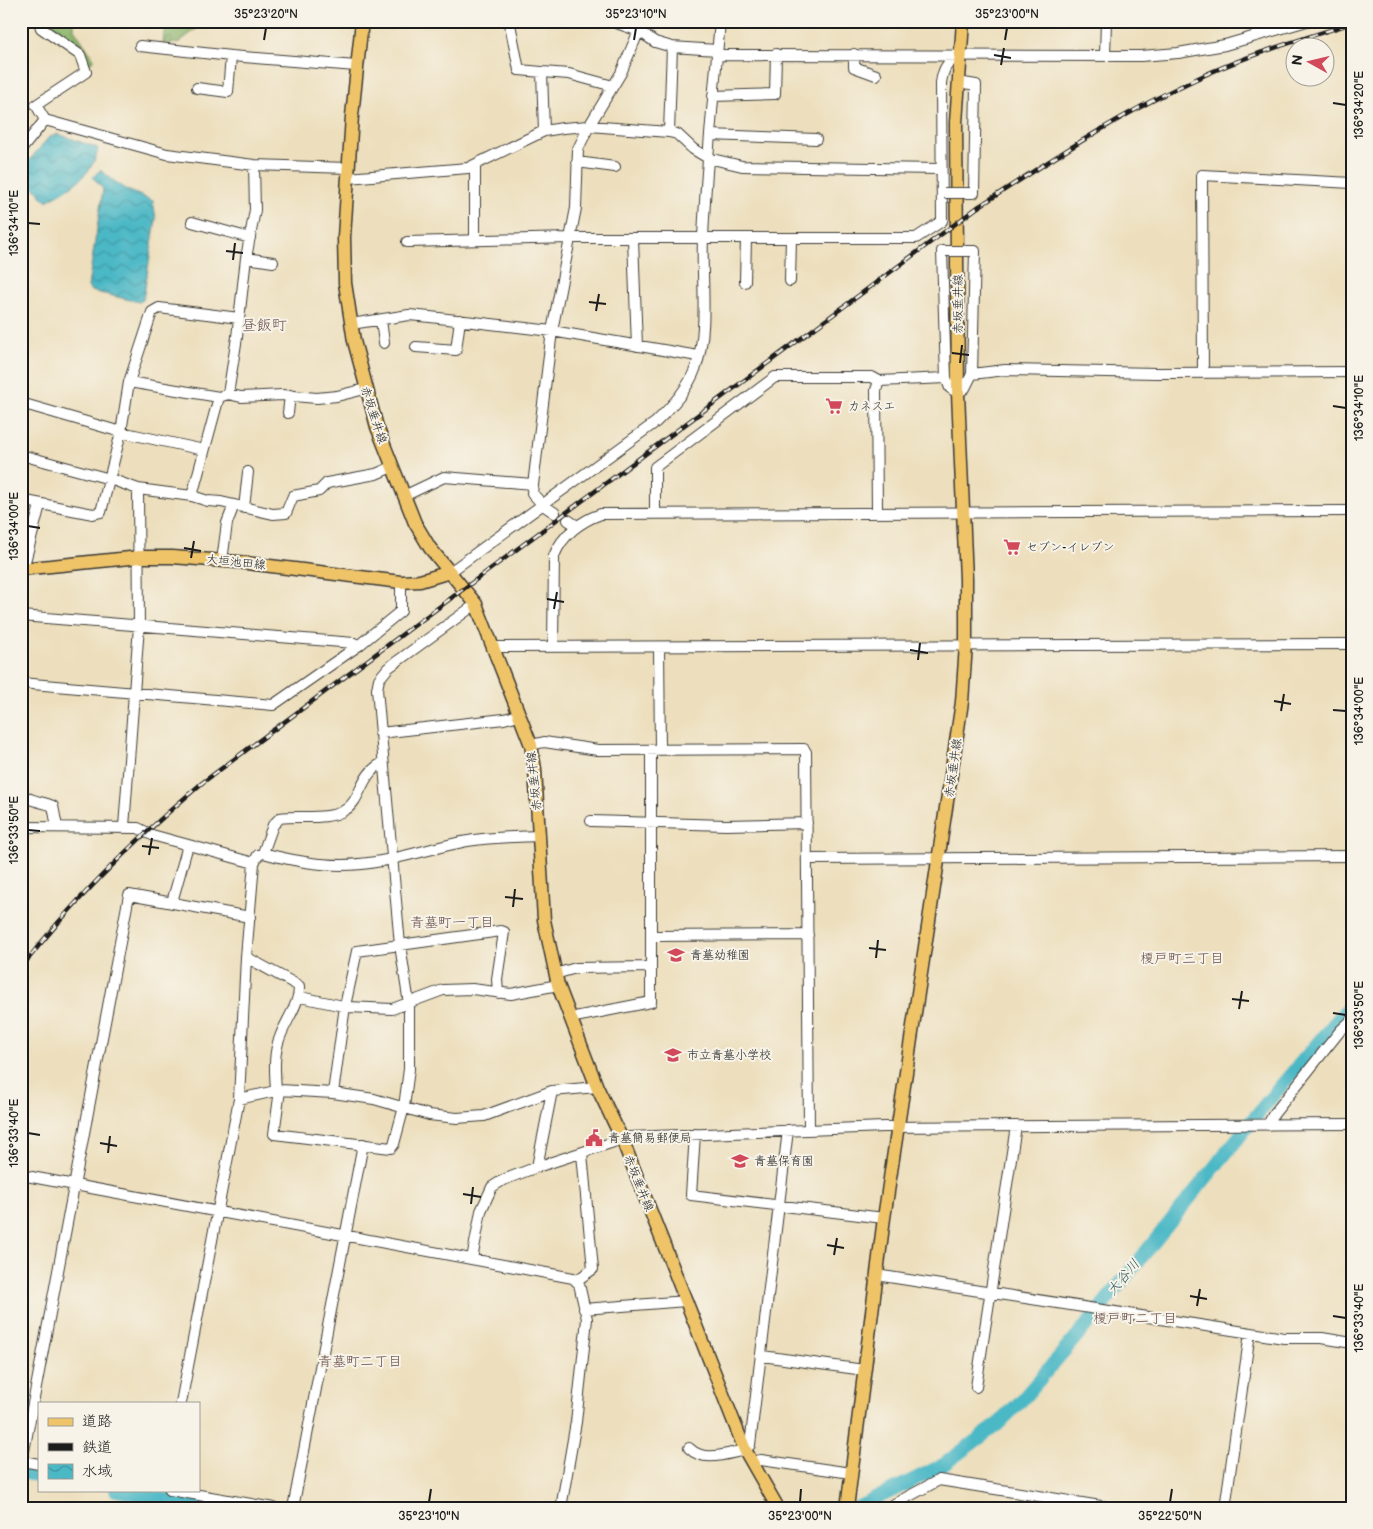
<svg xmlns="http://www.w3.org/2000/svg" width="1373" height="1529" font-family="'Balsamiq Sans','Klee One',sans-serif">
<defs>
<pattern id="forest-crowns" width="20" height="18" patternUnits="userSpaceOnUse" patternTransform="scale(1.25)"><rect width="20" height="18" fill="#8ab46b"/><path d="M2 6a3 3 0 1 1 6 0M12 15a3 3 0 1 1 6 0" fill="none" stroke="#709257"/></pattern>
<pattern id="water-waves" width="16" height="10" patternUnits="userSpaceOnUse" patternTransform="scale(1.25)"><rect width="16" height="10" fill="#4bb8c6"/><path d="M0 5q4-4 8 0t8 0" fill="none" stroke="#3e95a0"/></pattern>
</defs>
<rect width="100%" height="100%" fill="#f7f3e8"/>
<filter id="ink" filterUnits="userSpaceOnUse"><feTurbulence type="fractalNoise" baseFrequency=".02" numOctaves="2"/><feDisplacementMap in="SourceGraphic" scale="10" xChannelSelector="R" yChannelSelector="G"/><feConvolveMatrix kernelMatrix="1 2 1 2 8 2 1 2 1" color-interpolation-filters="sRGB"/></filter>
<filter id="wash" filterUnits="userSpaceOnUse"><feTurbulence type="fractalNoise" baseFrequency=".0096" numOctaves="4" result="noise"/><feDisplacementMap in="SourceGraphic" scale="20" xChannelSelector="R" yChannelSelector="G"/><feGaussianBlur stdDeviation="1.12" result="paint"/><feColorMatrix in="noise" values="0 0 0 0 0 0 0 0 0 0 0 0 0 0 0 0 0 1.4 0 .05"/><feComposite in="paint" operator="in"/></filter>
<g filter="url(#wash)">
<rect width="100%" height="100%" fill="#eddfbd"/>
<!-- forest -->
<path fill="url(#forest-crowns)" stroke="#536844" d="M51,21h23v8l20,30 -6,7c-8,-22 -27,-27 -37,-45z
M165,21h42l-29,22 -15,1z"/>
<!-- water -->
<path fill="url(#water-waves)" stroke="#346a71" d="M58,134l40,14c-3,26 -30,42 -52,53l-24,-27v-5l27,-32z
M100,170l25,19 28,12 3,18 -13,81 -4,2 -48,-11 -3,-4 15,-98 -10,-12z"/>
<g fill="none" stroke-linecap="round" stroke-linejoin="round">
<!-- river -->
<path stroke="#4bb8c6" stroke-width="14" d="M21,1472l18,4
M116,1490l92,18
M857,1508l86,-43 54,-40 24,-24 68,-79 180,-222 83,-97"/>
</g>
</g>
<g filter="url(#ink)">
<g fill="none" stroke-linecap="round" stroke-linejoin="round">
<!-- minor casing -->
<g stroke="#3b3934" stroke-width="12">
<path id="minor" d="M39,21l2,7 39,27 6,17 -50,33 9,15
M512,21l-2,3 9,46 23,2 2,59
M611,21l28,10 16,11 17,5 45,3
M140,46l91,10
M854,54v13l22,8
M717,55l424,1 37,-3 47,-8 82,-24
M1105,56l1,-35
M542,72l27,2 44,12
M958,82l18,3 -2,108h-3
M197,88l31,4 3,-36 125,10
M713,96l62,-2 1,-40
M669,132l8,2 16,15 15,9 34,8 198,3
M710,135l106,4
M21,150l24,-30 122,34 87,11 94,3
M577,162l38,5
M475,165v75
M348,178l120,-10 76,-37 19,-3 26,-2 80,6 3,-85
M192,222l58,16
M633,239l4,107
M407,242l163,-4h346l26,-17 -1,-138c2,-15 6,-20 18,-28
M946,251h-4l4,127 4,10 8,5 7,-5 7,-14 3,-123h-4
M246,258l27,4
M790,281l1,-43
M745,282l1,-44
M381,320l3,23
M351,324l58,-9 21,2 122,14 146,25
M416,347l40,3 4,-30
M1203,372l-1,-197 150,8
M972,374l33,-4 151,3 196,-1
M129,382l90,15
M228,394l9,-57 9,-79 9,-48 -1,-45
M21,403l100,29 -20,80 -8,2 -72,-14
M288,413l2,-18
M204,450l-83,-18 8,-50 23,-70 7,-4 80,10
M21,455l89,24 28,10 54,7 16,5 13,1 52,12 13,-1 7,-17 26,-5 8,-8 49,-9 16,-7
M192,496l27,-99 9,-3 13,3 41,-2 35,3 20,-2 28,-7
M404,496l40,-19 89,7
M244,508l4,-36
M877,512l-1,-122 3,-9
M555,513l-12,-8 -11,-12 20,-162 24,-123 2,-59 11,-23 32,-53 22,-52
M655,514v-47l120,-90h97l7,4 67,-3
M568,520l9,6
M222,561l5,-38 7,-18
M23,569l17,-64
M450,572l206,-150c17,-17 32,-33 40,-55 13,-38 5,-90 7,-129 3,-73 11,-145 17,-217
M21,616l333,27 4,3
M553,646l1,-90c8,-21 27,-35 47,-42l751,-3
M492,647l860,-3
M659,647l1,103
M21,683l252,22 85,-59 43,-35v-29
M380,733l124,-14 15,-4
M531,745l13,-3 54,8 206,-1 2,3 3,377
M21,794c10,8 20,7 32,12l4,21
M591,821l135,4 81,-2
M21,827l117,1 14,7 102,28
M124,827l15,-201 -1,-137
M263,853c26,7 52,12 79,12 40,0 81,-15 120,-23 26,-5 51,-5 76,-6
M808,859l544,-3
M172,902l16,-57
M651,936l157,-1
M246,957l53,29c1,18 -13,34 -19,51 -7,17 -5,36 -4,54
M555,974l21,-6 75,-1v-217
M300,997l48,10 44,2 51,-19 29,-1 39,5 47,-9
M570,1018l81,-16v-35
M280,1090l-6,44 117,14 3,-4 10,-37 5,-38v-65l-9,-59 -23,-256 2,-10 9,-11 88,-64
M333,1093l12,-87 12,-55 144,-20 3,1 -7,47 1,14
M239,1099l41,-9 53,3 41,6 55,16 28,3 27,-2 68,-25 45,-4
M1268,1125l5,-10 67,-84 12,-11
M695,1134l-4,61 193,23
M537,1167l15,-76
M21,1175l552,103 6,6 8,35 -11,103 -15,86
M472,1259l9,-48 11,-24 11,-7 34,-13 92,-30 255,-10 468,-3
M876,1275l408,63h38l30,5
M576,1281l17,-12 -11,-115
M584,1309l102,-8
M762,1356l102,14
M976,1387l40,-261
M181,1403l58,-304 7,-142 8,-94 4,-8 5,-2 10,-28 7,-7c20,-3 47,3 65,-8 17,-10 15,-37 38,-47
M689,1448c15,15 37,6 56,2l5,-5 38,-315
M22,1461l17,3
M752,1462l9,-2 90,13
M21,1467l108,-572 121,22
M170,1490l104,18
M293,1508l70,-364
M887,1508l52,-28 174,28
M1225,1508l25,-175"/>
</g>
<!-- major casing -->
<g stroke="#3b3934" stroke-width="15">
<path id="major" d="M362,21l-10,95 -8,121 1,46 9,58 23,86 38,96 15,25 46,56 55,141 4,24 9,151 14,65 39,102 25,52 123,311 33,58
M21,569l119,-12h32l66,5 163,20 19,-1 30,-9
M847,1508l37,-290 78,-516 4,-57v-66l-8,-186 -2,-270 7,-102"/>
</g>
<!-- minor -->
<use href="#minor" stroke="#fff" stroke-width="10"/>
<!-- major -->
<use href="#major" stroke="#efc469" stroke-width="12"/>
<!-- rail casing -->
<g stroke="#1c1c1c" stroke-width="4.5">
<path id="rail" d="M21,968c53,-69 115,-129 181,-185l776,-576c70,-45 140,-92 216,-127 50,-24 105,-40 158,-57"/>
</g>
<!-- rail -->
<use href="#rail" stroke="#f7f3e8" stroke-width="2.5" stroke-dasharray="8" stroke-linecap="butt"/>
<!-- minor-bridge casing -->
<g stroke="#3b3934" stroke-width="12" stroke-linecap="butt">
<path id="minor-bridge" d="M944,193h27
M946,251h25"/>
</g>
<!-- minor-bridge -->
<use href="#minor-bridge" stroke="#fff" stroke-width="10"/>
</g>
</g>
<!-- ticks -->
<path fill="none" stroke="#1c1c1c" stroke-width="2" d="M264,40l2,-12M634,40l2,-12M1005,40l2,-12M994,55l17,3M1001,65l3,-17M1333,103l13,2M28,223l12,1M226,251l17,2M233,260l2,-17M589,302l17,2M596,311l3,-17M952,353l17,2M960,363l2,-18M1333,406l13,2M28,526l12,2M184,548l17,3M191,558l3,-17M547,599l17,3M554,609l3,-17M910,650l18,3M918,660l2,-17M1274,701l17,3M1333,710l13,1M1281,711l3,-17M28,830l12,1M142,846l17,2M149,855l3,-17M505,897l18,2M513,907l2,-18M869,948l17,2M876,958l2,-18M1232,999l17,2M1239,1009l3,-18M1333,1013l13,2M28,1133l12,2M100,1143l17,3M108,1153l2,-17M463,1194l18,3M471,1204l2,-17M827,1245l17,3M834,1255l3,-17M1190,1296l17,3M1197,1306l3,-17M1333,1316l13,2M429,1502l2,-13M800,1502l1,-13M1170,1502l2,-13"/>
<!-- icons -->
<defs>
<g id="supermarket-bare" transform="scale(1.35)"><path d="M-6-5.5h2.5l.6 2H6L4.5 2H-2.5L-4.4-4H-6ZM-1.5 3.2a1.3 1.3 0 1 0 .1 0ZM3 3.2a1.3 1.3 0 1 0 .1 0Z" fill="#d1495b" stroke="#f7f3e8" stroke-width="2.5" paint-order="stroke"/></g>
<g id="school-bare" transform="scale(1.35)"><path d="M0-5L7-2L0 1L-7-2ZM-4 1L0 2.5L4 1V4Q0 6-4 4Z" fill="#d1495b" stroke="#f7f3e8" stroke-width="2.5" paint-order="stroke"/></g>
<g id="civic-bare" transform="scale(1.35)"><path d="M-.6-6.5H3V-4.5H.6V-3L4-1V1h2V6H-6V1h2V-1L-.6-3ZM-1.2 2.5V6h2.4V2.5Z" fill="#d1495b" stroke="#f7f3e8" stroke-width="2.5" paint-order="stroke"/></g>
</defs>
<g fill-rule="evenodd">
<use href="#supermarket-bare" x="834" y="406"/>
<use href="#supermarket-bare" x="1012" y="547"/>
<use href="#school-bare" x="676" y="955"/>
<use href="#school-bare" x="673" y="1055"/>
<use href="#civic-bare" x="594" y="1138"/>
<use href="#school-bare" x="740" y="1161"/>
</g>
<g text-anchor="middle" stroke-width="4" stroke-linejoin="round" paint-order="stroke">
<!-- street labels -->
<g font-size="12" fill="#1c1c1c" stroke="#f7f3e8">
<text transform="translate(958 304) rotate(-90)" y="4">赤坂垂井線</text>
<text transform="translate(374 415) rotate(72)" y="4">赤坂垂井線</text>
<text transform="translate(236 562) rotate(6)" y="4">大垣池田線</text>
<text transform="translate(953 768) rotate(-82)" y="4">赤坂垂井線</text>
<text transform="translate(534 781) rotate(-96)" y="4">赤坂垂井線</text>
<text transform="translate(639 1183) rotate(68)" y="4">赤坂垂井線</text>
</g>
<!-- poi labels -->
<g font-size="12" fill="#1c1c1c" stroke="#f7f3e8" text-anchor="start">
<text x="848" y="410">カネスエ</text>
<text x="1026" y="551">セブン-イレブン</text>
<text x="690" y="959">青墓幼稚園</text>
<text x="687" y="1059">市立青墓小学校</text>
<text x="608" y="1142">青墓簡易郵便局</text>
<text x="754" y="1165">青墓保育園</text>
</g>
<!-- neighbourhood labels -->
<g font-size="14" fill="#684e4c" stroke="#f7f3e8">
<text x="452" y="927">青墓町一丁目</text>
<text x="1182" y="963">榎戸町三丁目</text>
<text x="1135" y="1323">榎戸町二丁目</text>
<text x="360" y="1366">青墓町二丁目</text>
</g>
<!-- water labels -->
<g font-size="14" font-style="italic" fill="#2f5a60" stroke="#f7f3e8">
<text transform="translate(1123 1277) rotate(-50)" y="5">大谷川</text>
</g>
<!-- quarter labels -->
<g font-size="15" fill="#684e4c" stroke="#f7f3e8">
<text x="264" y="330">昼飯町</text>
</g>
</g>
<!-- margin -->
<rect width="1373" height="1529" fill="none" stroke="#f7f3e8" stroke-width="55"/>
<!-- legend -->
<rect x="38" y="1402" width="162" height="90" fill="#f7f3e8" stroke="#9f9d96"/>
<rect x="48" y="1418" width="25" height="8" fill="#efc469" stroke="#9f9d96"/>
<text x="82" y="1426" font-size="15" fill="#1c1c1c">道路</text>
<rect x="48" y="1443" width="25" height="8" fill="#1c1c1c" stroke="#9f9d96"/>
<text x="82" y="1452" font-size="15" fill="#1c1c1c">鉄道</text>
<rect x="48" y="1464" width="25" height="15" fill="url(#water-waves)" stroke="#9f9d96"/>
<text x="82" y="1476" font-size="15" fill="#1c1c1c">水域</text>
<!-- north arrow -->
<g transform="translate(1310 62) rotate(278)"><circle r="24" fill="#f7f3e8" stroke="#9f9d96"/>
<path d="M0-4L9 19L0 12L-9 19Z" fill="#d1495b"/>
<text y="-8" font-size="14" font-weight="bold" text-anchor="middle" fill="#1c1c1c">N</text>
</g>
<rect x="28" y="28" width="1318" height="1474" fill="none" stroke="#1c1c1c" stroke-width="2"/>
<g font-size="12" text-anchor="middle" fill="#1c1c1c">
<text x="266" y="18">35°23'20"N</text>
<text x="636" y="18">35°23'10"N</text>
<text x="1007" y="18">35°23'00"N</text>
<text transform="translate(1359 105) rotate(-90)" y="4">136°34'20"E</text>
<text transform="translate(14 223) rotate(-90)" y="4">136°34'10"E</text>
<text transform="translate(1359 408) rotate(-90)" y="4">136°34'10"E</text>
<text transform="translate(14 526) rotate(-90)" y="4">136°34'00"E</text>
<text transform="translate(1359 711) rotate(-90)" y="4">136°34'00"E</text>
<text transform="translate(14 830) rotate(-90)" y="4">136°33'50"E</text>
<text transform="translate(1359 1015) rotate(-90)" y="4">136°33'50"E</text>
<text transform="translate(14 1133) rotate(-90)" y="4">136°33'40"E</text>
<text transform="translate(1359 1318) rotate(-90)" y="4">136°33'40"E</text>
<text x="429" y="1520">35°23'10"N</text>
<text x="800" y="1520">35°23'00"N</text>
<text x="1170" y="1520">35°22'50"N</text>
</g>
</svg>
